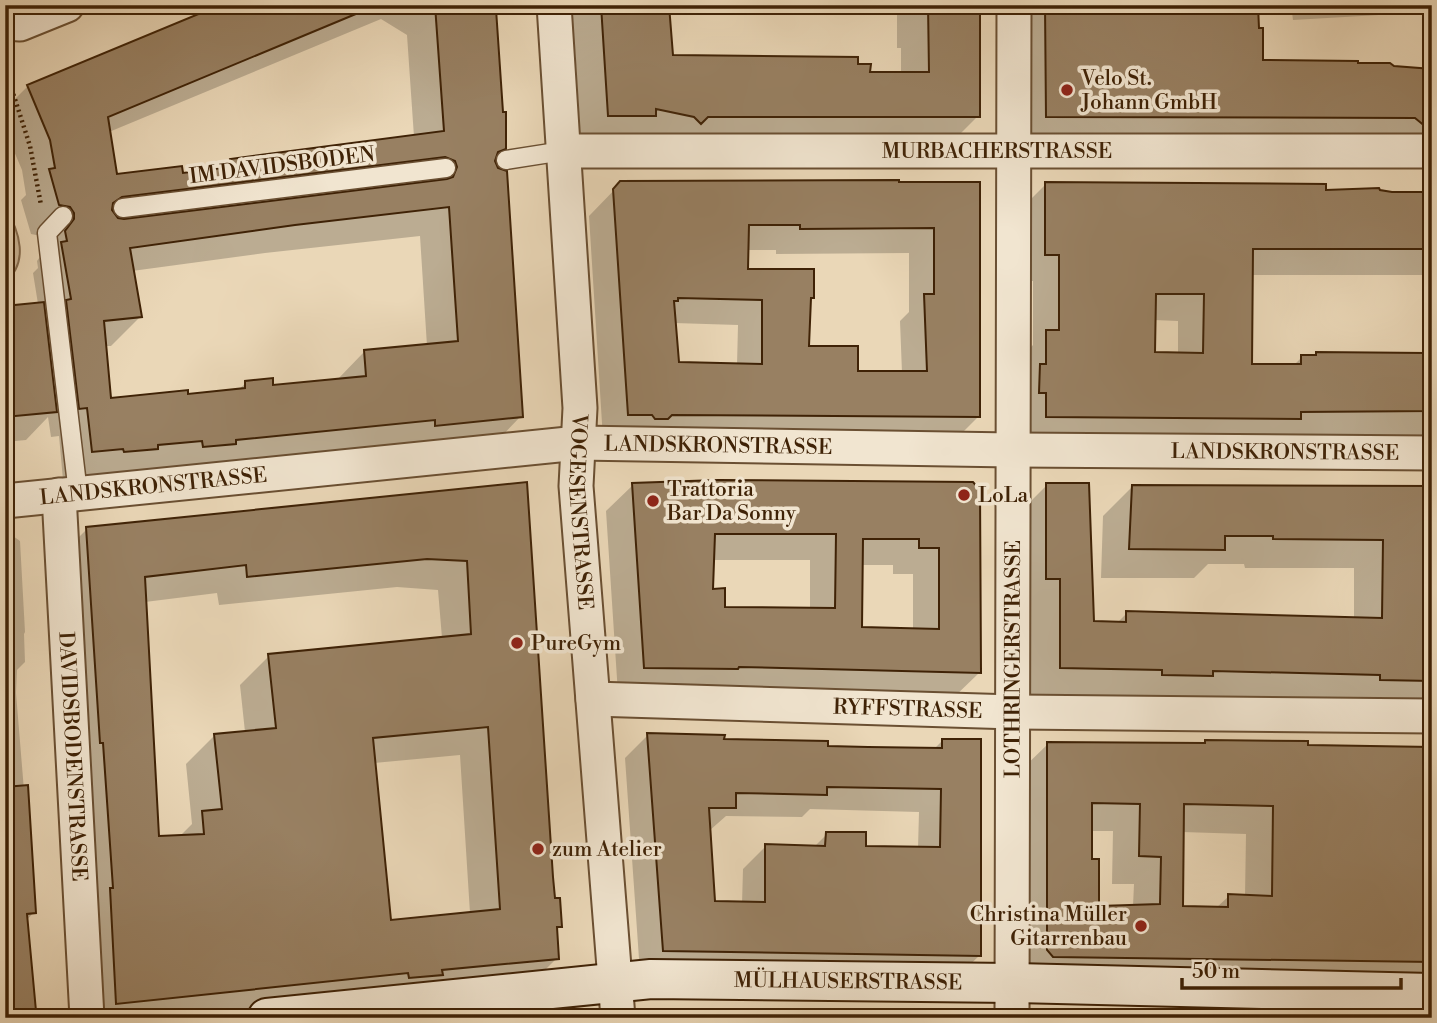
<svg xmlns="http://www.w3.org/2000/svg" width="1437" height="1023" font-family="'Libre Bodoni',serif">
<rect width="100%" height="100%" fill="#ead7b7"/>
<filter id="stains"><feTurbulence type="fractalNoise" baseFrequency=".00286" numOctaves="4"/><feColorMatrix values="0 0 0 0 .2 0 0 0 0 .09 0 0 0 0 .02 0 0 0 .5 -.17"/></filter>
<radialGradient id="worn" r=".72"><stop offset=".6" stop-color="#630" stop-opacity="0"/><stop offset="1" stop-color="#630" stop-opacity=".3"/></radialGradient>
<!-- green -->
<path fill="#cdb899" stroke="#866d50" stroke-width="2" d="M5,208c15,23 24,55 0,74z"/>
<!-- shadow -->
<path fill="#0003" fill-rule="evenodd" d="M223,5h240l41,143 -10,10 27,258 -29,30 -429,34 -4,-44 -8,1 -3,-20 -22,23 -21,2v-134l33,-4 -5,-31 5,-5 -1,-7 8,-11 -4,-14 -10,-2 -10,-34 5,-5 -4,-25 -17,-40v-21l23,-23zM381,19l26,16 7,102 -183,24 -9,9 -41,5h-65l-7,-43zM420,236l7,110 -63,6 -28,29 -64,6 -26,-4 -8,7 -129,10 -5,-54h7l29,-29 -8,-46 133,-18z
M572,5h95l4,51 185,9 13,8h32v-25h-4v-43h81v111l-28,28h-369l-6,-95 -6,-3 -1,-15 5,-7z
M1022,5h235l4,57 133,6h38l-7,-63h7v136l-409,-1z
M1291,5h98l-10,10 -86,5z
M621,183l357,1 1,232 -26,26 -350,-3 -14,-223zM747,250h29v4l133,-1v59l-9,9 2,52h-46l-49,-25 2,-48 3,-3 -66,-26zM674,323l64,2 -1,40 -60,-1z
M1046,184l386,9v82h-181l-1,90 43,1 9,-9h12l3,-3 115,1v83l-412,6v-86l13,-13v-64h-14v-70zM1154,320l24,1v33h-24z
M525,484l26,393 9,50 -5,4 2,27 -29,29 -307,31h-134l-29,-460 29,-29zM397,587l41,3 4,48 -173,18 -29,29 5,47 -30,3 -29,29 6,60 -13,13 -21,1 -13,-236 72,-9 2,12zM460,755l10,158 -81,9 -15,-159z
M972,484l7,189 -27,26 -334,-5 -12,-183 27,-26zM713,560h97v50l-87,-2 -12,-17zM861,565h32v9h20v56l-53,-1z
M1047,485l46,138h24l10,-10 227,6v-51h-109l-1,-4h-36l-14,14h-93l2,-62 29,-29 300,1v222l-401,-13v-89l-13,-1v-93z
M5,536h8l7,5 5,91 -1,2 1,28 -8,8 -1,23 18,219 -8,9 8,89 -7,8h-22z
M648,735l178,12 108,2 9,-9 37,215 -24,23 -316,-5 -15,-215zM810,809l109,3 -1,36h-54l-37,-14 -13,13 -48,-1 -23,23 -1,35 -29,-1 -4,-72 17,-15 76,1z
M1206,741l100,5 126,3v241l-407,-6 -6,-212 29,-28 155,1zM1090,831h23l-1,53h22l-1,22 -36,1 -7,-47zM1182,832l64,2 -1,62h-16l-13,12h-35z"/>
<!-- building -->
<path fill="#988062" stroke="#3f2206" stroke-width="2" fill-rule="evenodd" d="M197,5l178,1 -267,111 9,57 65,-8 1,7 48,-6 -1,-8 214,-28 -9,-126h35v6l26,-2 7,103h3v37l-8,3 -3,9 3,7 9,3 16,246 -88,9v-6l-199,20v4l-33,3 -1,-6 -44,4v4l-34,3 -1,-3 -31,3 -5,-44 -8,1 -13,-109 5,-1 -10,-57 6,-1 -2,-10 9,-12v-6l-4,-6 -11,-2 -10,-36 6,-1 -5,-28 -23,-55 174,-72zM445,157l10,4 2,6 -4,10 -6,2 -323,40 -6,-1 -6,-8 1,-7 9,-6zM449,207l9,134 -94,9 2,26 -93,9v-7l-28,3v7l-57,6v-4l-77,8 -7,-77 38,-4 -12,-69 165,-23z
M601,5h68l4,50 185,2v7h13l-1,8h59l-1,-67h52v112h-272l-7,7 -7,-7 -38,-8v7h-48z
M1045,5h213l1,23h4v32l95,1v2h32l4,3 38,3v63l-17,-14 -369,-1z
M899,180v2h81v235l-308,-2 -4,4h-13l-3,-4h-24l-15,-226 7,-8zM749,225h51v4l134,-1v66h-10l3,77h-69v-25h-49l2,-48h3v-29h-66zM678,298l84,2v64l-83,-2 -5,-61h4z
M1045,182l281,2v6l53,-2 1,2 12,2h40v57h-179l-1,115h49v-9h15v-3l110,1v2h6v56l-131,1v7l-255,-2v-24h-7l1,-29h6v-34h13v-75h-14zM1156,294h48l-1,59 -48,-1z
M44,302l13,110 -52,5v-111z
M718,480l255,2 7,8 1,183 -242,-6 -1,2 -94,-1 -12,-185zM715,534h121l-1,74 -110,-1v-19l-12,1zM863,539h56v9h20v81l-77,-2z
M527,482l26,395 2,21h5l2,29h-5l2,32 -117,11 1,5 -34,3 -1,-5 -292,31 -6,-116h3l-10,-145h-3l-14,-216zM427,559l40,2 4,73 -203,20 8,74 -62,6 8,75 -20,2 2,23 -45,2 -14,-259 101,-12 1,12zM488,727l12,182 -109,11 -18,-182z
M1046,483h43l5,138 32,1v-11l256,7 1,-78 -110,-1v-3h-48v14l-96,-1 3,-64 300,1v195l-52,-1v-5l-167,-4v5l-51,-1v-5l-102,-2v-89h-14z
M647,733l78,2 -1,4 104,2v5l40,1 74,1v-9h39v217l-318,-5zM827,787l114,2 -1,58 -74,-1v-14h-40l-1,14 -60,-2v58l-50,-1 -6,-93h27v-15l91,2z
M1205,740l103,1v4l124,2v215l-379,-5 -6,-7v-208l158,1zM1092,803l48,1 -1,52 22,1 -1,47 -61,2v-47h-7zM1184,804l89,2 -1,90 -44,-2v13l-45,-1z
M28,785l8,128 -9,1 9,97 -31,3v-55h3l-3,-44v-128z"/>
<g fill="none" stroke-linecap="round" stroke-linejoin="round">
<!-- lane casing -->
<g stroke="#6a4f32" stroke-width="21">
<path id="lane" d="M506,160l57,-9
M123,208l323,-40
M63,216l-16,17 31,260"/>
</g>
<!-- street casing -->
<g stroke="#6a4f32" stroke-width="37">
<g id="street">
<path id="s1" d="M554,5l26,403 -4,78 42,532"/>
<path d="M5,23l15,1 47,-19"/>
<path id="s2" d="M563,151h869"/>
<path id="s3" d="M59,495l28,523"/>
<path id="s4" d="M5,501l573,-58 434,7 420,3"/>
<path id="s5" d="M593,699l421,13 418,4"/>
<path id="s6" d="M1012,1018l2,-1013"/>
</g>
</g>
<!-- secondary casing -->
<g stroke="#3f2206" stroke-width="42">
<g id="secondary">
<path id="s7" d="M267,1018l384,-39 361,4 420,10"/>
</g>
</g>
<!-- path -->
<path stroke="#3f2206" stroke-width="4.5" stroke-dasharray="2 3.5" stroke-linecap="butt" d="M5,68l25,78 11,59"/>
<!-- lane -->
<use href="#lane" stroke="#f1e5d0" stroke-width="18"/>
<!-- street -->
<use href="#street" stroke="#f1e5d0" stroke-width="33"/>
<!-- secondary -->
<use href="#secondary" stroke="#f1e5d0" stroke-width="38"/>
</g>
<!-- markers -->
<g fill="#8f2418" stroke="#f1e5d0" stroke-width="2.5">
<circle cx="1067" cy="90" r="7"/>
<circle cx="964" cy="495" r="7"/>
<circle cx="653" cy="501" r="7"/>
<circle cx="517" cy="643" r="7"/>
<circle cx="538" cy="849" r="7"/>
<circle cx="1141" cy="926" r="7"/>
</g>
<g text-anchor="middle" stroke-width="7" stroke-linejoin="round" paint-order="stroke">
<!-- poi labels -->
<g font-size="21" fill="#3f2206" stroke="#f1e5d0" text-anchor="start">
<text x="1081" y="85">Velo St.<tspan x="1081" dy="24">Johann GmbH</tspan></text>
<text x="667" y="496">Trattoria<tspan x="667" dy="24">Bar Da Sonny</tspan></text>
<text x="978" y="502">LoLa</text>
<text x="531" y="650">PureGym</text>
<text x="552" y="856">zum Atelier</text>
<text x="1127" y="921" text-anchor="end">Christina Müller<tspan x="1127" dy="24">Gitarrenbau</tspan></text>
</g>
<!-- street labels -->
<g font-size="21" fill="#3f2206" stroke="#f1e5d0">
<text dy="7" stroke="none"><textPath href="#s2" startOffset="434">MURBACHERSTRASSE</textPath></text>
<text transform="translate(282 165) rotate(-7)" y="7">IM DAVIDSBODEN</text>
<text dy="7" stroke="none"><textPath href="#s4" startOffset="716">LANDSKRONSTRASSE</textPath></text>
<text dy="7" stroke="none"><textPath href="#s4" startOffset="1283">LANDSKRONSTRASSE</textPath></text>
<text dy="7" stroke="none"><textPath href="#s4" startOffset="149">LANDSKRONSTRASSE</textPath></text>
<text dy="7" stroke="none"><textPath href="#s1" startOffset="508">VOGESENSTRASSE</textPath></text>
<text dy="7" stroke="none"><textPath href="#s6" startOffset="359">LOTHRINGERSTRASSE</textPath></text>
<text dy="7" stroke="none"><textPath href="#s5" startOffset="315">RYFFSTRASSE</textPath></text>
<text dy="7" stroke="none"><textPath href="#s3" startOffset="262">DAVIDSBODENSTRASSE</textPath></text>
<text dy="7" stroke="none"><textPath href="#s7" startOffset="583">MÜLHAUSERSTRASSE</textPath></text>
</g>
</g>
<!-- margin -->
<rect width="1437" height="1023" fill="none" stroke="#ead7b7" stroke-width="28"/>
<rect x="7" y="7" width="1423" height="1009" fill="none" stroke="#3f2206" stroke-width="3.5"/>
<rect x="14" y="14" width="1409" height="995" fill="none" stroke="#3f2206" stroke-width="2"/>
<!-- scale -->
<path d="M1182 978v10h219v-10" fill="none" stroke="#3f2206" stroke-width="3.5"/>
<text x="1192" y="978" font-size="21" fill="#3f2206" stroke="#f1e5d0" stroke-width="5" paint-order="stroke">50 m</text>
<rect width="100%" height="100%" filter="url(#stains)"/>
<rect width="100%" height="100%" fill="url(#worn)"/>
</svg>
